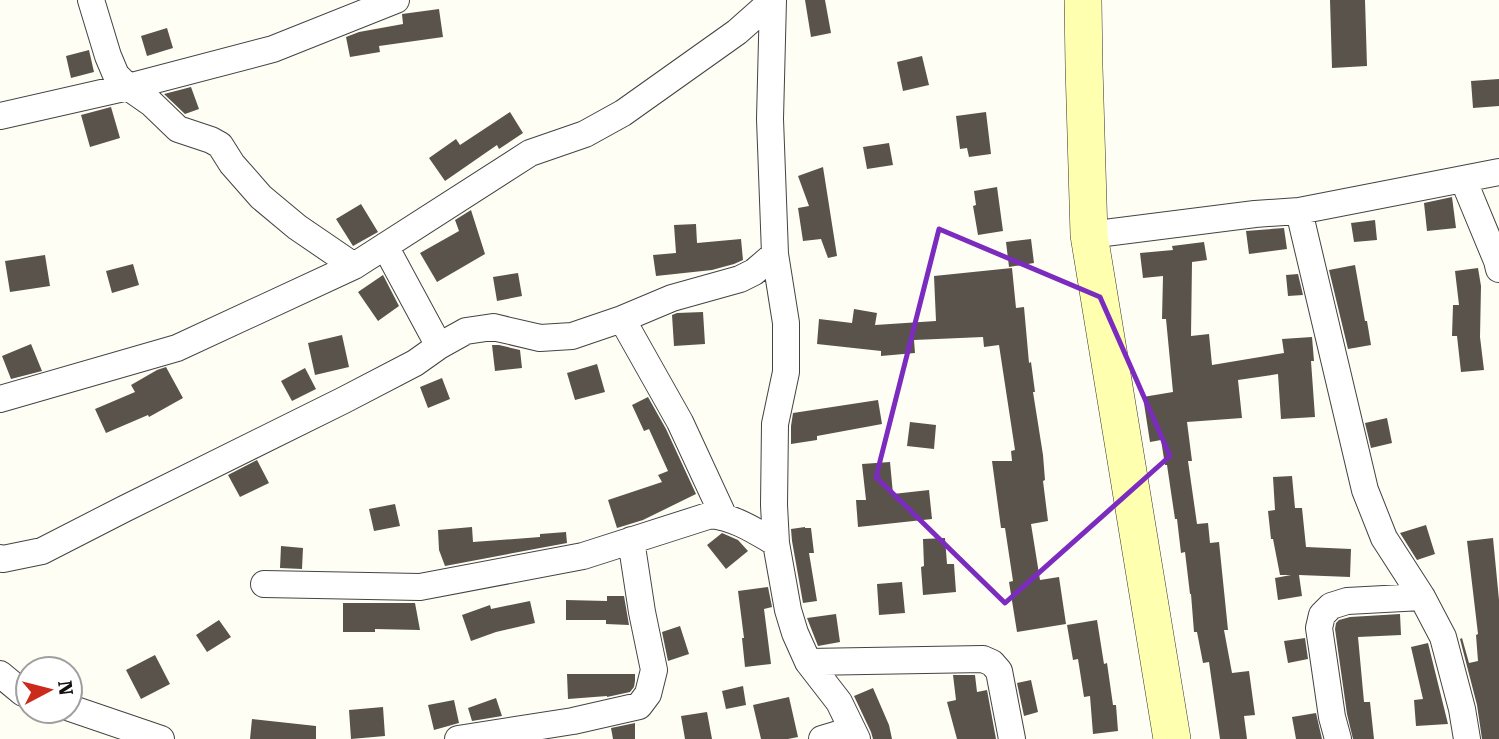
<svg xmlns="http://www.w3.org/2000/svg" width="1499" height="739" font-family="'Roboto Serif',serif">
<rect width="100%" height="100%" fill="#fffef4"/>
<!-- building -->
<path fill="#5a534c" d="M805,0h20l6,33 -20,4z
M1330,0h35l2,66 -35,2z
M439,9l4,28 -64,9 1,6 -30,5 -4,-20 13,-5 44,-8 -1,-10z
M167,28l6,20 -26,8 -6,-20z
M89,50l5,22 -23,6 -5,-22z
M922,56l7,29 -26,6 -6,-29z
M1499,79v27l-26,2 -2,-27z
M191,87l8,22 -14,5 -21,-20z
M111,107l9,31 -30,9 -9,-32z
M510,112l13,21 -24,16 -2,-4 -52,36 -16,-23 27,-19 4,6z
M986,112l5,42 -22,3 -2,-9 -7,1 -4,-33z
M889,143l4,22 -26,4 -4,-22z
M823,167l14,89 -9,2 -7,-19 -18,2 -5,-33 11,-2 -11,-30z
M997,187l6,44 -25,4 -5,-29 3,-1 -2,-14z
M1452,197l4,31 -29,3 -3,-28z
M361,204l17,28 -25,14 -17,-27z
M471,210l14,44 -48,28 -17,-29 39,-22 -4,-11z
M1375,220l2,20 -23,2 -3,-19z
M696,224l1,19 44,-4 2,21 -9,4 -22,6 -56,6 -3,-21 23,-2 -2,-28z
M1284,228l3,21 -38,5 -3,-23z
M1031,239l3,24 -25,4 -3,-25z
M1204,242l3,18 -15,2 -1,74 18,-2 3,31 72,-12 -2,-14 30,-2 2,24h-3l4,56 -34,2 -3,-45 -40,6 4,38 -55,4 5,39h-4l9,63 11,-1 2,20 9,-1 9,88h-4l8,43 17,-2 6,44 -11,1 3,23h-27l-11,-77 -6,1 -6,-31h-3l-3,-38h-1l-5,-42 -4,1 -4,-34h-2l-8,-54h-2l-4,-25 -11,2 -7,-45 30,-5 -7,-73h-4l1,-43 -20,2 -3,-25 33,-3 -1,-4z
M45,255l5,31 -40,6 -5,-31z
M133,264l6,21 -27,8 -6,-22z
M1355,265l10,56h2l4,24 -23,4 -19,-79z
M1012,268l4,40 8,-1 5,56 2,-1 4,30h-2l10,63 2,25 -2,1 5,40 -17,3 9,56 19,-3 7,47 -49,8 -8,-50 4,-1 -8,-53h-4l-9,-67h20l-1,-10 4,-1 -16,-105 -15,2 -1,-10 -69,3 1,13 -34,3v-5l-64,-7 2,-25 33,4 2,-14 23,4 -2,12 61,-4 -2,-45z
M1478,268l3,18 -1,51 4,33 -23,2 -4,-36h-5l1,-31h6l-4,-34z
M518,273l4,23 -25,5 -4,-24z
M1298,274l5,21 -15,1 -2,-21z
M383,275l16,31 -21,15 -20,-29z
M703,312l2,32 -31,2 -2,-31 5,-2z
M342,335l7,32 -34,8 -7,-32z
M31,344l11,27 -31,8 -9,-23z
M492,345h7l21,5 2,18 -27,3z
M597,364l8,28 -30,8 -8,-27z
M166,367l17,31 -34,19 -1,-2 -42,18 -11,-24 40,-17 -4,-7 26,-15z
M305,368l11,21 -24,12 -11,-20z
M442,378l8,21 -22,9 -8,-21z
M648,397l18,32 30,65 -53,26 -26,8 -9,-28 54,-18 -4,-7 10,-4 -19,-42 -5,2 -12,-26z
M878,400l4,24 -65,12v4l-26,4v-18l2,-13z
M1387,418l5,25 -21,5 -6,-25z
M910,422l26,3 -2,24 -27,-3z
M257,460l12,23 -29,14 -12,-22z
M890,462l3,32 36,-4 3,29 -74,8 -2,-27h10l-4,-36z
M1292,476l3,32h7l4,39 45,2 -1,28 -51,-2 3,21 -24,4 -3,-22 16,-3h-11l-7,-36h-2l-3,-28 7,-1 -2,-33z
M395,504l5,22 -26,5 -5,-22z
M1426,525l9,29 -18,6 -17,-27z
M472,527l1,15 67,-5v-3l26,-2 1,11 -122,23 -6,-16 -1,-20z
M805,527v1h6l3,25h-5l8,48 -14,2 -11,-62 -1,-12z
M722,533l16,7 10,11 -22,18 -19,-24z
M945,538l2,26h7l2,28 -33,3 -2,-28 3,-1 -1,-27z
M1493,538l6,62v139h-17l-5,-34 -17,-66 2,-1 7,25 9,-2 -2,-26 2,-1 -11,-93z
M281,546l22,2 -1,21 -22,-1z
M902,582l3,31 -26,2 -2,-31z
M768,587l4,20 -8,2 7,55 -26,3 -3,-29h2l-6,-47z
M607,596h17l5,29 -23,-1v-4h-40v-20l41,1z
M530,601l5,22 -39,9 -25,9 -9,-26 28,-10 1,4z
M343,603h72l5,27 -45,-1v3h-32z
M836,614l4,28 -22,4 -11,-28z
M1400,614l1,21 -43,2 6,65h6l4,37h-21l-6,-25 -12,-85 1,-6 3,-3 11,-3z
M219,620l12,17 -24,15 -11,-17z
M1097,620l7,44 3,-1 6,42h3l2,26 -25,3 -3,-38 -6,1 -6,-38 -5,1 -6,-35z
M680,626l9,28 -21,7 -6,-29z
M1305,638l3,21 -20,4 -4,-22z
M1428,643l20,81 -32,2 -2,-26 9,-1 -12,-52z
M155,655l15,29 -29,15 -15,-29z
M567,674h68v7l-1,6 -4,5 -23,5v-1l-39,3z
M953,675h22l2,17 10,-2 9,49h-39l-10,-37 9,-2z
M1031,680l7,32 -14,4 -7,-33z
M743,686l3,19 -20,4 -4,-18z
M873,688l16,37 3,14h-19l-2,-7 -17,-36z
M789,697l9,40 -10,2h-27l-8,-34z
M496,698l6,18 -30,5 -4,-13z
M454,700l5,23 -25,7 -6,-25z
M383,707l2,29 -34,3 -2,-29z
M707,712l5,27h-27l-4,-23z
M1316,713l6,26h-26l-4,-22z
M252,719l64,7v13h-66z
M635,723v16h-22l-2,-11z"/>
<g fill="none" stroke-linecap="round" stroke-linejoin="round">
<!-- street casing -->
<g stroke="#434343" stroke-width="28">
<path id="street" d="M91,0l17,56 8,19 12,12 23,16 27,26 33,11 9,5 12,19 29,33 36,30 57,39
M773,0l-3,119 5,135 11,69v49l-11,52 -1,81 2,38 12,67 7,23 13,29 31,40 18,37
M0,116l128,-29 145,-38 123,-49
M1463,179l34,82 2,8
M1299,211l66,279 19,48 38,59 21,40 19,72 5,30
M1089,235l166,-21 44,-3 200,-39
M385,246l54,100 27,-15 27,-4 47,11 32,-2 50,-17 50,-21 68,-19 14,-7 21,-18
M622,319l58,103 44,95
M0,399l177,-51 177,-82 176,-113 55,-19 38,-21 114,-81 36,-32
M0,558l3,1 39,-8 82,-42 220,-109 71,-37 24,-17
M264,584l156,3 163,-31 128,-41c25,3 44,16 65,28
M808,662l175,-3 9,4 7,8 13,68
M0,674l23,19 5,1
M70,708l91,31
M458,739l115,-18 66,-15 9,-12 6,-24 -12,-58 -11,-72
M822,739l30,-9
M1338,739l-6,-22 -10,-69 -3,-20 3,-13 9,-9 16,-5 75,-4"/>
</g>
<!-- secondary casing -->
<g stroke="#323232" stroke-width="38">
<path id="secondary" d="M1083,0l1,67 5,168 83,504"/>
</g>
<!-- street -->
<use href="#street" stroke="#fff" stroke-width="26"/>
<!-- secondary -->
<use href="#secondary" stroke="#feffaf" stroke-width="37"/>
</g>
<!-- marked area -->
<path fill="none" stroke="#7b2cbf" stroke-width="5" stroke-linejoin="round" d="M939,229l161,68 70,159 -165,147 -129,-126z"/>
<!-- north arrow -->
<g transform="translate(49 690) rotate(83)"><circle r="33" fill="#ffffff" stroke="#9f9f9f" stroke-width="2"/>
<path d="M0-5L12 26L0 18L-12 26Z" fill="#cb2a1d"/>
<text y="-10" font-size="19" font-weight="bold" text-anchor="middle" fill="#101010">N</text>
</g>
</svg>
